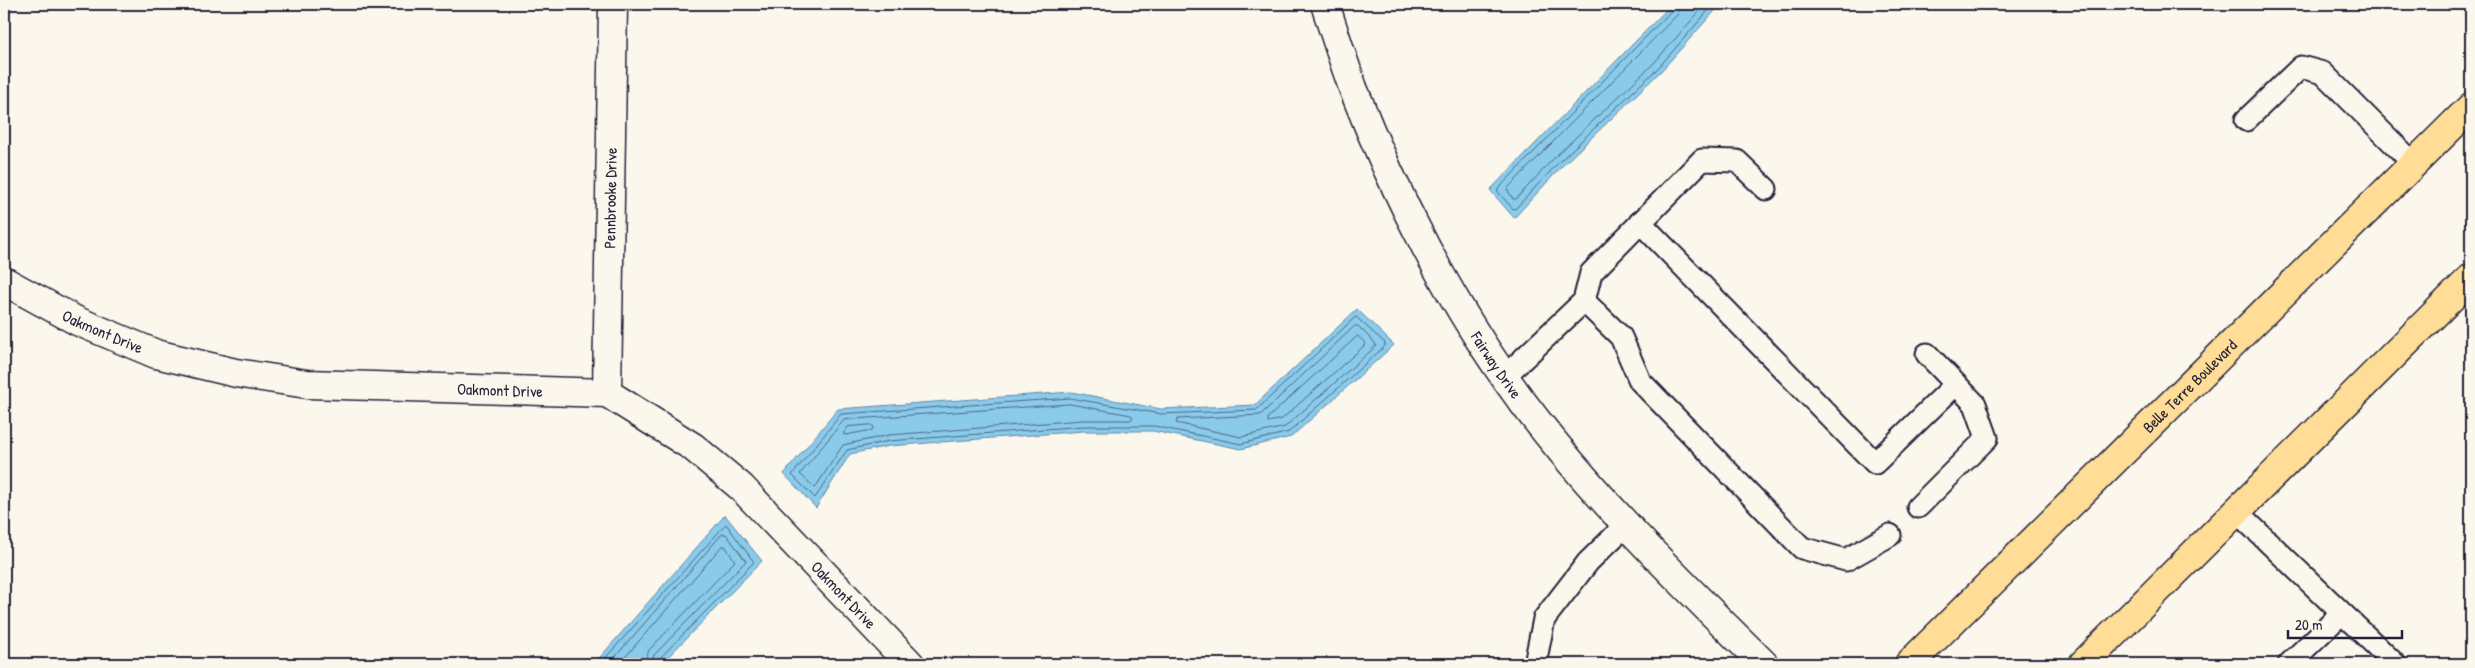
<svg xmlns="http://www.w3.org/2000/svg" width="2475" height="668" font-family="'Patrick Hand',sans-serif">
<rect width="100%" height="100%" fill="#fbf7ec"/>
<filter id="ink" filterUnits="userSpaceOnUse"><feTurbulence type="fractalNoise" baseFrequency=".02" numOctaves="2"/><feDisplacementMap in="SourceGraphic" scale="10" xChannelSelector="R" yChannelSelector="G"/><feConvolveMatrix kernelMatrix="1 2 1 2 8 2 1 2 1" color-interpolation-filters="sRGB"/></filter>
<g filter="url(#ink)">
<!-- water -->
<path fill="#8acbeb" stroke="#6087a5" d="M1672,4h49l-60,67 -98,94 -49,53 -24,-28z
M1357,309l37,36 -103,92 -50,12 -88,-18h-69l-195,15 -39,8 -34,54 -32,-34 54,-65 233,-17 90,17 94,-4z
M725,515l37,46 -101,103h-67z
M294,661l61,3h-61z"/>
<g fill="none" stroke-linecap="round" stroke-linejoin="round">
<!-- shore -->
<path stroke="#4c6681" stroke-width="1" d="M1675,4l-2,5 -175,180v3l15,17 3,-1 44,-47 98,-93 56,-64
M1681,4l-3,10 -171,175 6,10h3l39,-42 98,-93 53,-60
M1356,317l29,26v3l-96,86 -48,12 -87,-18h-70l-195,15 -42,9 -32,48 -23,-23 49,-61 229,-16 91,16 95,-4z
M1355,326h3l17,17 1,3 -91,81 -44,10 -65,-14 2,-4 82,-4z
M1358,336l7,7 -1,3 -82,73 -14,3v-4z
M1070,404l61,11 2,3 -3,2h-47l-194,15 -46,10 -28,43 -15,-14 44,-54z
M871,425l3,2 -2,3 -26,5 -3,-1 5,-7z
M600,664l126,-140 28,38 -95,97 -2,5
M609,664l113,-130h4l20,27 -92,94 -3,9
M619,664l103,-118h3l10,15 -86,89 -5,14"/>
<!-- service casing -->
<g stroke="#22223b" stroke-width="25">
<path id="service" d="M2246,120l55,-53 22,6 91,91
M1640,222l235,241 81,-79
M1584,301l37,36 19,44 162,167 44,12 44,-25
M1505,376l79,-75 7,-28 111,-113 35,1 29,28
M1918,507l69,-69 -12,-34 -48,-50
M2236,511l106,102 -53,51
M2342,613l53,51
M1535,664l9,-45 44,-57 39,-38"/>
</g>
<!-- minor casing -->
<g stroke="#22223b" stroke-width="31">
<g id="minor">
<path id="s1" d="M1325,4c9,28 18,56 28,84 42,107 99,219 168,312 72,96 158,181 243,264"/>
<path id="s2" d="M4,281l73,40 79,33 80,19 71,11 300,9 86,54 48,40 169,177"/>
<path id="s3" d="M607,393l6,-389"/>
</g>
</g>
<!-- trunk casing -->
<g stroke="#22223b" stroke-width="31">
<g id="trunk">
<path id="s4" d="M1909,664l562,-557"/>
<path d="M2083,664l388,-386"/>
</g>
</g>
<!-- service -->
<use href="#service" stroke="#fbf7ec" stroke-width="21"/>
<!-- minor -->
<use href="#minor" stroke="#fbf7ec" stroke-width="28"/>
<!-- trunk -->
<use href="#trunk" stroke="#ffdd96" stroke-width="28"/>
</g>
</g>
<g text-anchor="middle" stroke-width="4.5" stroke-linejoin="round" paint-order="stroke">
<!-- street labels -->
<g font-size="16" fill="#22223b" stroke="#fbf7ec">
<text dy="6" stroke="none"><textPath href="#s3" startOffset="195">Pennbrooke Drive</textPath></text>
<text dy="6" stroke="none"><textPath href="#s2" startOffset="111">Oakmont Drive</textPath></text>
<text dy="6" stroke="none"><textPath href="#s1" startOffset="401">Fairway Drive</textPath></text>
<text dy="6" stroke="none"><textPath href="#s4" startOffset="395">Belle Terre Boulevard</textPath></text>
<text dy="6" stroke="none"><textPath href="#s2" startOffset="516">Oakmont Drive</textPath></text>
<text dy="6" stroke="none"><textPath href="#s2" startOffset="936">Oakmont Drive</textPath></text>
</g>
</g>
<!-- margin -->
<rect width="2475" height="668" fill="none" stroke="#fbf7ec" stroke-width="20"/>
<rect x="10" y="10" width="2455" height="648" fill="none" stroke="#22223b" stroke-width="2" filter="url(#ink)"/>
<!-- scale -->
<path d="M2288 630v8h114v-8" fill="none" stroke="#22223b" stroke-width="2.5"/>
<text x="2295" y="630" font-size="15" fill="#22223b" stroke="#fbf7ec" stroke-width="4" paint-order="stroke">20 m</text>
</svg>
